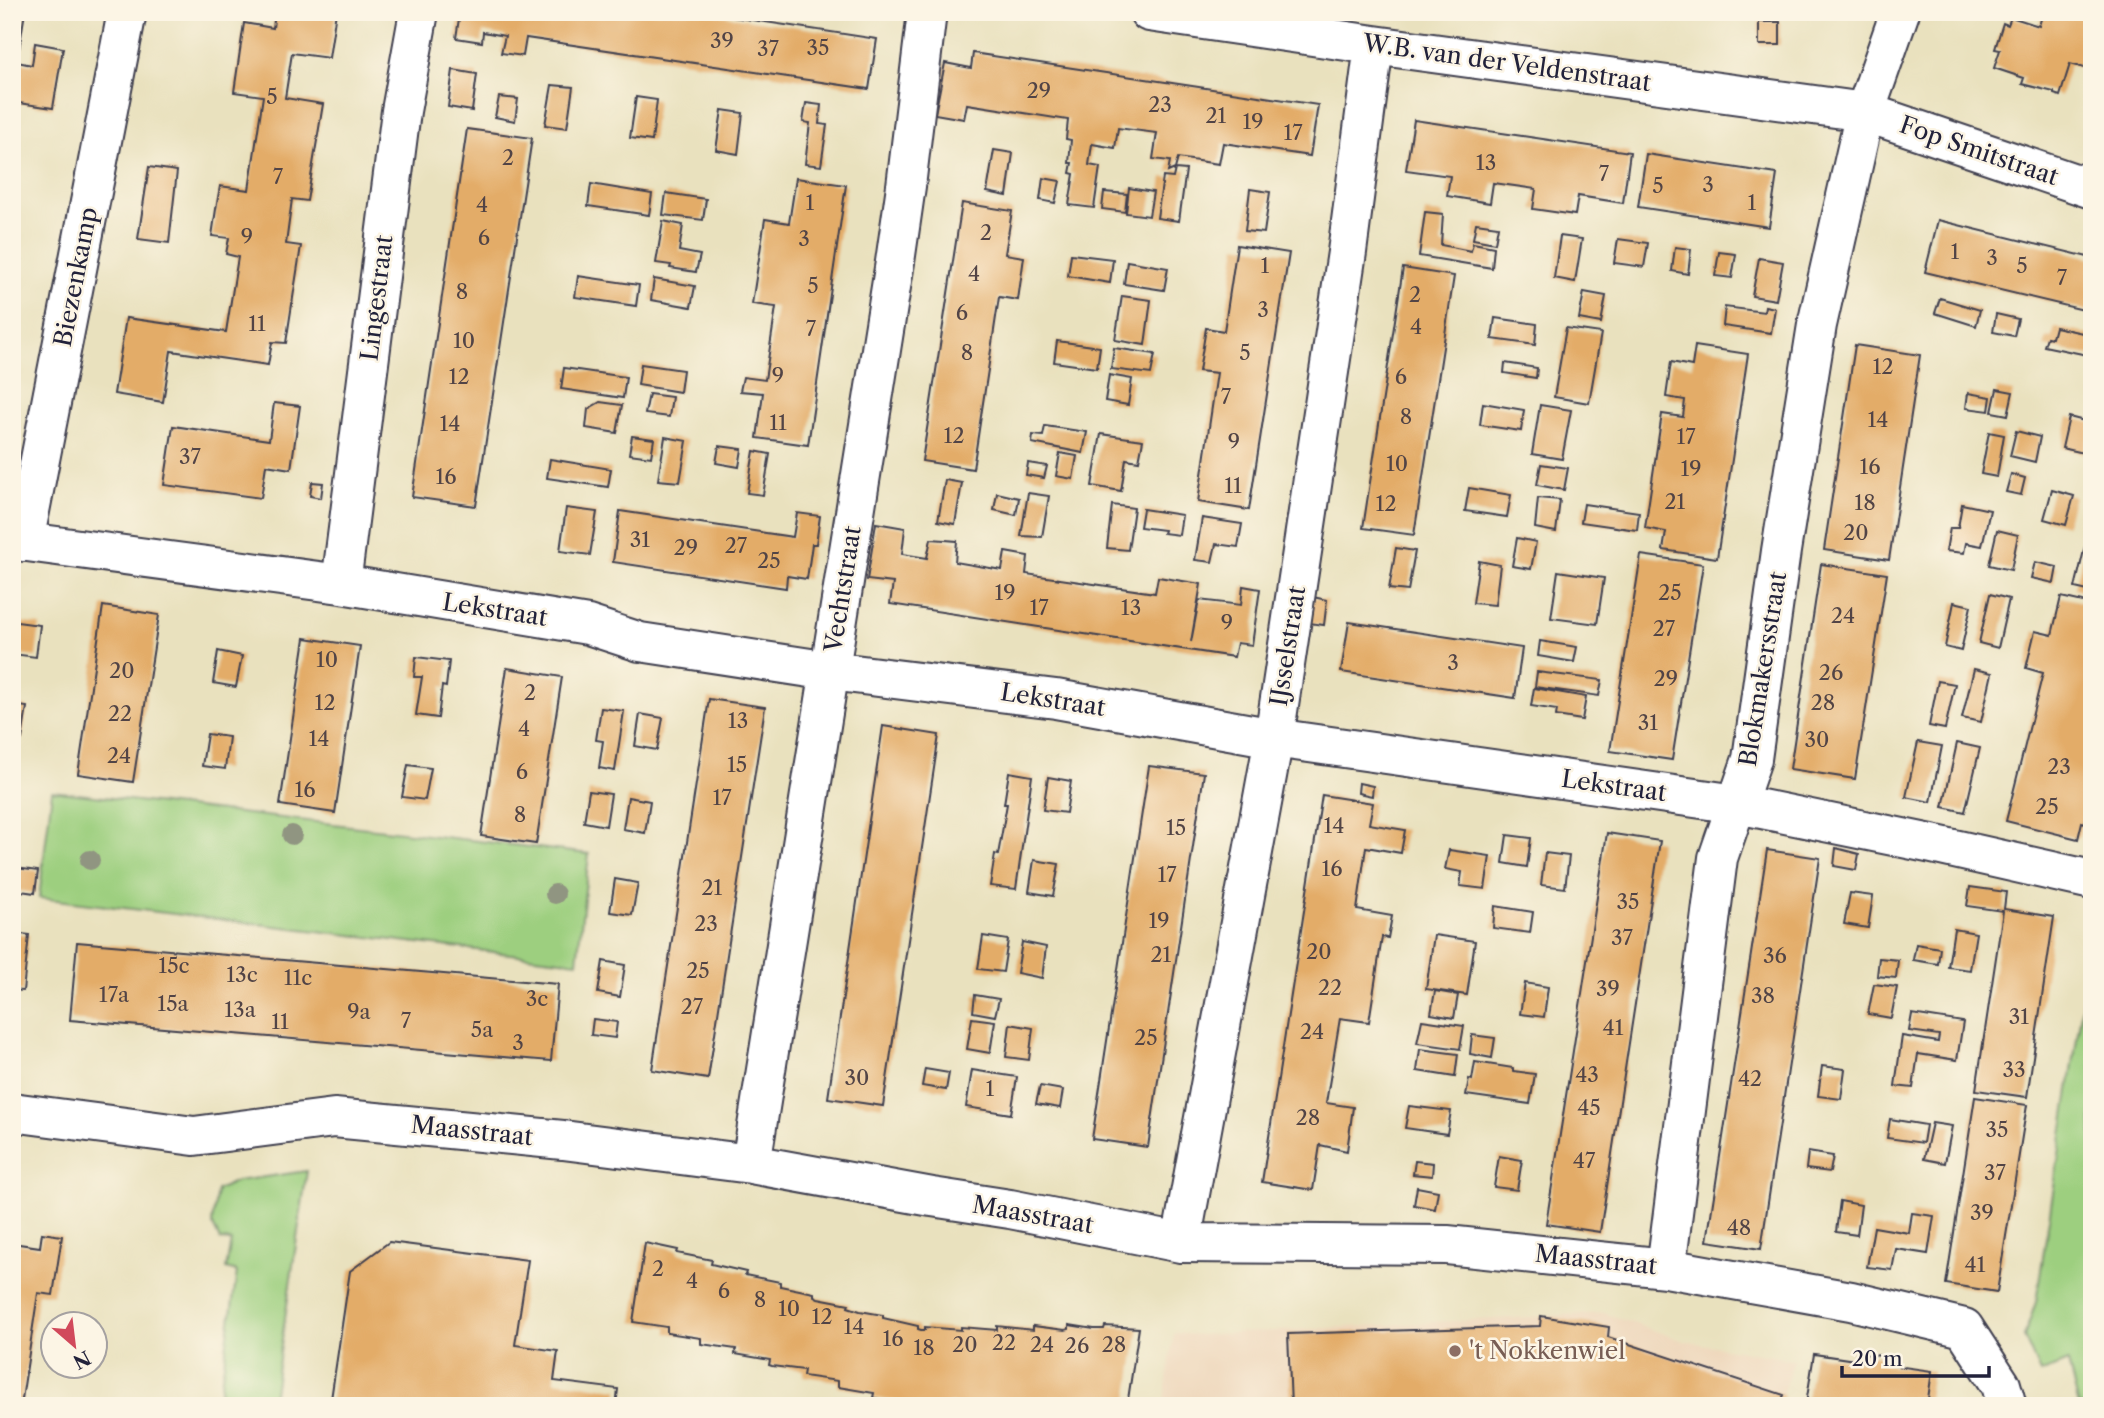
<svg xmlns="http://www.w3.org/2000/svg" width="2104" height="1418" font-family="'Libre Caslon Text',serif">
<rect width="100%" height="100%" fill="#fcf5e5"/>
<filter id="ink" filterUnits="userSpaceOnUse"><feTurbulence type="fractalNoise" baseFrequency=".0143" numOctaves="2"/><feDisplacementMap in="SourceGraphic" scale="14" xChannelSelector="R" yChannelSelector="G"/><feConvolveMatrix kernelMatrix="1 2 1 2 8 2 1 2 1" color-interpolation-filters="sRGB"/></filter>
<filter id="wash" filterUnits="userSpaceOnUse"><feTurbulence type="fractalNoise" baseFrequency=".00686" numOctaves="4" result="noise"/><feDisplacementMap in="SourceGraphic" scale="28" xChannelSelector="R" yChannelSelector="G"/><feGaussianBlur stdDeviation="1.57" result="paint"/><feColorMatrix in="noise" values="0 0 0 0 0 0 0 0 0 0 0 0 0 0 0 0 0 1.4 0 .05"/><feComposite in="paint" operator="in"/></filter>
<g filter="url(#wash)">
<rect width="100%" height="100%" fill="#e9e1be"/>
<!-- built -->
<path fill="#eed7bb" d="M1604,1313l80,28 110,19 -16,46h-615l11,-73 26,2z"/>
<!-- green -->
<path fill="#9dcf7f" stroke="#60785d" stroke-width="2" d="M52,791l537,63 -12,108 -538,-64z
M2092,942v464h-13l-11,-44 -28,11 -16,-36 12,-35z
M307,1171l-35,235h-54l19,-134 -11,-3 5,-28 -11,-1 -8,-17 5,-33 20,-9z"/>
<g id="blocks">
<!-- building -->
<path fill="#e3ac67" d="M12,12h13l-8,50 15,3 3,-22 28,5 -10,60 -41,-6z
M275,12h61l-7,46 -37,-5 -7,45 38,6 -16,97 -15,-2 -6,45 15,2 -15,97 -14,-1 -4,23 -97,-14 -8,51 -49,-8 12,-76 100,14 12,-75 -12,-3 3,-16 -17,-2 4,-27 4,-23 29,4 14,-94 -29,-4 10,-69 29,5z
M460,12h240l177,27 -8,50 -343,-51 -3,18 -22,-3 4,-17 -22,-4 -1,10 -26,-4z
M2043,12h39l10,3v55l-22,-6 -10,32 -6,-2v-2l-32,-8 2,-6 -30,-10 6,-18 -5,-1 8,-26 5,2 3,-8 28,9z
M1759,22h21v23h-21z
M973,53l345,52 -8,51 -87,-13 -4,21 -41,-6 -3,11 -7,3 2,-11 -17,-2 4,-26 -39,-5 -3,20 -23,-4 -3,21 11,2 -6,41 -25,-3 5,-31 -4,-1 2,-10h-3l2,-23 -5,-1 2,-19 -101,-16 -3,15 -29,-5 10,-51 26,5z
M453,70l24,4 -5,37 -24,-4z
M552,85l21,2 -6,41 -22,-3z
M499,97l19,2 -3,22 -20,-4z
M636,97l21,3 -5,41 -22,-3z
M806,103l15,2 -2,19 8,1 -6,41 -16,-2 5,-41 -7,-1z
M722,110l21,3 -5,41 -22,-4z
M1414,120l216,32 -7,51 -45,-7 -3,19 -42,-6 3,-20 -43,-6 -3,20 -43,-7 3,-20 -44,-6z
M467,129l65,9 -56,368 -64,-9z
M994,150l19,3 -6,43 -20,-4z
M1646,154l131,20 -8,53 -131,-20z
M149,167l28,4 -8,72 -31,-4z
M1175,169l11,1 -7,51 -22,-3 6,-41 10,1z
M796,178l50,7 -38,260 -51,-7 6,-45 -23,-2 3,-14 22,3 11,-73 -24,-3 13,-85 24,4z
M1043,178l17,3 -5,22 -15,-3z
M591,184l61,10 -3,21 -61,-9z
M1129,188l24,4 -4,24 -23,-3z
M1250,189l20,3 -6,41 -19,-2z
M1104,192l23,2 -2,18 -23,-3z
M666,193l40,6 -3,21 -40,-5z
M962,203l50,8 -7,43 19,3 -6,43 -19,-3 -26,172 -51,-8z
M1425,212l18,2 -2,31 30,6 2,-8 21,4 -2,21 -73,-12z
M1938,220l154,38v54l-167,-40z
M663,221l20,4 -4,26 21,4 -4,17 -26,-4 1,-3 -15,-2z
M1476,223l22,3 -3,17 -22,-4z
M1560,236l22,3 -7,43 -21,-4z
M1618,239l30,4 -4,24 -30,-4z
M1237,245l52,8 -40,257 -51,-8 19,-129 -18,-2 7,-43 18,3z
M1675,247l16,2 -3,25 -16,-3z
M1719,252l17,2 -4,24 -17,-2z
M1071,254l42,5 -3,24 -42,-7z
M12,258l10,2 -6,32 -4,-1z
M1759,258l24,4 -7,38 -24,-4z
M1127,261l41,7 -4,22 -40,-6z
M1403,268l51,8 -40,259 -51,-7z
M578,276l61,9 -3,21 -61,-9z
M654,279l41,7 -4,21 -40,-7z
M1584,292l22,4 -5,27 -22,-4z
M1122,296l29,4 -6,45 -30,-5z
M1940,298l40,12 -4,16 -41,-13z
M1765,306l10,2 -4,25 -48,-7 2,-19 39,5z
M1996,314l22,5 -4,17 -21,-4z
M1495,318l42,6 -2,21 -43,-6z
M2055,327l37,8v21l-48,-10 3,-9 5,1z
M1566,328l35,5 -12,70 -35,-6z
M1057,341l43,6 -3,21 -43,-6z
M1855,345l65,10 -31,205 -65,-10z
M1695,346l53,8 -31,204 -54,-8 3,-18 -21,-4 17,-114 21,3 2,-17 -19,-3 5,-35 21,4z
M1114,348l41,6 -4,20 -40,-5z
M1505,363l32,5 -1,10 -32,-5z
M641,364l42,6 -3,22 -42,-7z
M564,368l62,9 -3,21 -62,-9z
M1109,375l23,4 -4,26 -23,-4z
M1997,389l16,3 -5,23 -16,-3z
M1968,393l23,4 -2,14 -23,-3z
M649,394l23,3 -3,20 -24,-3z
M600,402l22,3 -5,28 -31,-5 2,-19z
M274,403l26,3 -9,63 -25,-4 -5,33 -97,-13 9,-59 96,14z
M1483,403l41,7 -3,21 -41,-6z
M1540,405l31,5 -9,49 -30,-5z
M2069,417l23,6 -8,30 -22,-5z
M1045,426l42,6 -4,21 -51,-10 1,-8 10,1z
M2016,431l24,6 -5,25 -25,-6z
M1989,432l15,3 -7,42 -16,-3z
M1101,434l42,6 -4,21 -13,-2 -5,32 -29,-5z
M632,436l22,3 -3,18 -22,-3z
M665,437l22,4 -7,41 -22,-2z
M719,446l23,3 -3,18 -23,-4z
M754,451l16,3 -7,41 -16,-2z
M1060,453l17,3 -4,23 -17,-3z
M550,459l61,10 -3,18 -61,-9z
M1028,463l19,3 -3,12 -18,-3z
M1541,464l27,4 -4,22 -27,-5z
M2011,474l14,4 -4,17 -15,-3z
M945,480l17,3 -7,41 -17,-3z
M312,482l11,1 -2,15 -11,-2z
M1469,488l42,7 -4,22 -42,-6z
M2052,490l22,6 -8,29 -22,-6z
M997,493l22,5 -3,17 -22,-5z
M1028,493l21,3 -7,41 -21,-1z
M1538,498l22,2 -4,32 -21,-4z
M1584,504l55,8 -2,18 -56,-8z
M1962,504l28,6 -8,36 -16,-3 -2,10 -18,-2 4,-23h8z
M1112,505l22,3 -6,42 -21,-2z
M566,508l31,4 -7,43 -30,-4z
M1143,509l39,6 -3,20 -16,-2 1,-3 -24,-3z
M620,511l173,26 4,-24 23,3 -4,28h-4l-5,35 -20,-3 -1,12 -173,-26z
M1202,518l40,6 -4,23 -22,-3 -4,18 -17,-2z
M2091,521h1v71l-17,-4z
M876,523l29,5 -3,26 25,4 4,-19 14,1 12,1 -2,21 47,8 3,-18 23,4 -2,18 129,19 3,-16 43,7 -10,58 8,-42 42,5 2,-19 17,3 -8,56 -15,-2 -3,14 -344,-53 3,-21 -26,-3z
M1997,530l21,5 -7,35 -22,-5z
M1517,538l19,4 -5,27 -19,-3z
M1396,548l19,3 -7,40 -19,-2z
M1641,555l62,9 -31,196 -62,-9z
M1479,561l21,4 -5,40 -22,-2z
M2035,562l22,5 -3,16 -23,-5z
M1821,564l66,10 -32,205 -65,-10z
M1558,571l46,7 -7,46 -46,-6z
M1990,594l19,5 -11,49 -19,-5z
M1313,597l14,3 -3,25 -15,-2z
M2061,597l31,7v191l-7,28 -3,-1 -4,17 -72,-18 37,-148 -17,-5 9,-37 17,4z
M1954,602l17,4 -10,45 -16,-4z
M103,606l56,9 -26,167 -55,-8z
M17,622l23,3 -4,32 -24,-3z
M1349,622l173,26 -7,50 -174,-26z
M305,638l55,8 -25,167 -55,-8z
M1540,641l37,6 -3,15 -36,-6z
M218,651l24,5 -6,31 -23,-4z
M416,657l33,4 -3,26 -4,-1 -4,32 -22,-3 6,-38h-8z
M507,668l55,9 -26,167 -55,-8z
M1974,669l18,4 -11,49 -19,-4z
M1537,672l65,8 -3,16 -64,-9z
M1938,681l17,3 -10,45 -16,-3z
M1534,688l52,9 -4,23 -26,-4 1,-6 -26,-4z
M709,699l56,8 -57,372 -56,-9z
M12,705l15,2 -5,32 -10,-2z
M601,708l23,3 -9,60 -16,-3 4,-27 -7,-1z
M640,714l23,4 -6,32 -22,-4z
M883,726l56,9 -56,371 -55,-8z
M207,734l22,3 -4,32 -23,-3z
M1918,742l24,4 -11,56 -25,-5z
M1957,743l23,5 -15,64 -22,-5z
M408,765l23,3 -6,32 -23,-3z
M1149,766l55,7 -56,374 -56,-8z
M1009,772l23,4 -16,113 -26,-3 5,-32 3,1 9,-51h-3z
M1048,777l23,4 -5,32 -23,-3z
M1359,783l14,3 -1,10 -14,-3z
M589,791l22,3 -5,32 -22,-4z
M1322,795l51,8 -4,21 36,6 -4,23 -35,-6 -9,63 35,6 -4,22 -6,-1 -13,85 -29,-4 -14,85 27,4 -6,44 -27,-6 -7,45 -51,-8z
M628,797l22,4 -5,32 -22,-4z
M1607,833l53,8 -60,391 -54,-8z
M1507,835l24,3 -4,29 -24,-4z
M1836,848l23,6 -3,16 -22,-4z
M1449,850l41,6 -5,33 -25,-3 2,-14 -17,-3z
M1767,850l53,8 -59,391 -54,-8z
M1545,853l24,3 -4,32 -24,-3z
M1034,860l25,4 -6,32 -24,-4z
M16,868l22,3 -3,22 -22,-3z
M615,879l23,4 -6,32 -22,-3z
M1970,887l36,5 -2,17 50,8 -27,180 -51,-7 27,-179 -36,-5z
M1850,893l23,3 -5,32 -24,-4z
M1495,906l38,6 -3,21 -37,-5z
M1954,929l22,4 -6,37 -22,-3z
M12,933l17,2 -6,56 -11,-1z
M1434,935l41,6 -8,54 -41,-6z
M983,936l25,4 -5,32 -25,-3z
M77,942l481,42 -7,77 -481,-41z
M1022,942l24,5 -4,31 -25,-5z
M1916,944l24,4 -2,16 -25,-4z
M1879,958l19,2 -2,18 -19,-2z
M603,961l22,4 -5,32 -22,-4z
M1525,983l23,4 -4,30 -24,-3z
M1874,984l23,3 -6,31 -23,-4z
M1435,991l23,4 -4,23 -23,-4z
M975,995l24,4 -4,17 -22,-4z
M1912,1014l51,8 -6,38 -39,-6 -5,34 -18,-2 7,-50 36,6 1,-7 -30,-4z
M972,1018l23,3 -5,32 -23,-4z
M593,1019l24,3 -2,16 -24,-3z
M1422,1020l42,6 -4,23 -43,-6z
M1010,1024l23,4 -4,32 -23,-3z
M1472,1035l23,3 -3,20 -22,-4z
M1420,1049l38,5 -3,23 -38,-6z
M1475,1062l38,6v3l22,3 -5,30 -64,-9 3,-16 3,1z
M1822,1066l23,3 -4,30 -23,-3z
M925,1069l24,4 -3,17 -24,-4z
M972,1070l45,7 -6,37 -45,-7z
M1040,1086l23,4 -3,18 -24,-4z
M1975,1097l52,8 -30,187 -51,-8z
M1409,1106l42,5 -4,23 -42,-6z
M1890,1119l36,6 -3,18 -36,-5z
M1932,1123l20,3 -7,37 -21,-4z
M1808,1152l25,4 -3,16 -24,-3z
M1499,1156l23,4 -5,30 -23,-3z
M1415,1161l18,2 -1,13 -19,-2z
M1417,1187l21,4 -3,18 -21,-4z
M1840,1201l21,4 -4,30 -21,-3z
M1912,1213l22,3 -6,38 -32,-5 -4,21 -25,-3 7,-40 35,6z
M42,1233l20,3 -9,59 -15,-2 -17,113h-9v-163l28,4z
M389,1242l139,18 -13,85 43,6 -4,30 64,8 -2,17h-286l20,-135z
M645,1243l33,7 -1,3 35,7 -1,4 35,8 -1,3 35,7v4l34,7v3l4,2 31,6 -1,3 12,4 23,4v3l35,8v3l3,1h4v-3l36,3v-3l36,3v-4l36,4v-4l32,4 4,-1v-4l25,4h10l1,-3 34,2 -12,78h-52l-18,-3 -1,3h-93l-14,-3 -1,3h-20l-55,-8 1,-5 -36,-6v-6l-35,-5 1,-6 -32,-4 -3,-1 1,-5 -35,-6 1,-5 -35,-5v-6l-34,-5v-6l-34,-5z
M1541,1316l68,11 -1,10 176,58 -3,7 9,3 1,-3 15,2 8,-50 48,7 1,-7 20,2 -1,8 50,7 -5,35h-636l-3,-72 252,-8z"/>
</g>
</g>
<g filter="url(#ink)">
<use href="#blocks" fill-opacity="0" stroke="#403f4f" stroke-width="2"/>
<g fill="none" stroke-linecap="round" stroke-linejoin="round">
<!-- minor casing -->
<g stroke="#403f4f" stroke-width="42">
<path id="minor" d="M1149,12l225,33 491,67 227,77
M12,540l329,44 247,41 52,17 190,29 226,28 218,39 463,66 195,40 160,36
M24,542l103,-530
M341,584l60,-473 18,-99
M12,1112l182,24 140,-18 229,22 188,24 181,33 78,12 171,34 266,2 219,23 185,33 113,27 37,57 6,21
M751,1164l144,-902 11,-76 21,-174
M1181,1243l93,-505 73,-486 27,-207
M1666,1268l52,-410 34,-99 29,-208 36,-226 48,-213 35,-100"/>
</g>
<!-- minor -->
<use href="#minor" stroke="#fff" stroke-width="38"/>
</g>
<!-- trees -->
<g fill="#909581">
<circle cx="292" cy="835" r="10"/>
<circle cx="90" cy="860" r="10"/>
<circle cx="555" cy="894" r="10"/>
</g>
</g>
<!-- markers -->
<circle fill="#8d6e63" stroke="#fcf5e5" stroke-width="2.5" cx="1455" cy="1351" r="7"/>
<g text-anchor="middle" stroke-width="5" stroke-linejoin="round" paint-order="stroke">
<!-- number labels -->
<g font-size="21" fill="#524446">
<text x="722" y="48">39</text>
<text x="818" y="55">35</text>
<text x="768" y="56">37</text>
<text x="1039" y="98">29</text>
<text x="272" y="104">5</text>
<text x="1160" y="112">23</text>
<text x="1216" y="123">21</text>
<text x="1253" y="129">19</text>
<text x="1293" y="140">17</text>
<text x="508" y="165">2</text>
<text x="1486" y="170">13</text>
<text x="1604" y="181">7</text>
<text x="278" y="184">7</text>
<text x="1708" y="192">3</text>
<text x="1658" y="193">5</text>
<text x="810" y="210">1</text>
<text x="1752" y="210">1</text>
<text x="482" y="212">4</text>
<text x="986" y="240">2</text>
<text x="247" y="244">9</text>
<text x="484" y="245">6</text>
<text x="804" y="246">3</text>
<text x="1955" y="259">1</text>
<text x="1992" y="265">3</text>
<text x="1265" y="273">1</text>
<text x="2022" y="273">5</text>
<text x="974" y="281">4</text>
<text x="2062" y="285">7</text>
<text x="813" y="293">5</text>
<text x="462" y="299">8</text>
<text x="1415" y="302">2</text>
<text x="1263" y="317">3</text>
<text x="962" y="320">6</text>
<text x="257" y="331">11</text>
<text x="1416" y="334">4</text>
<text x="811" y="336">7</text>
<text x="464" y="348">10</text>
<text x="967" y="360">8</text>
<text x="1245" y="360">5</text>
<text x="1883" y="374">12</text>
<text x="778" y="383">9</text>
<text x="459" y="384">12</text>
<text x="1401" y="384">6</text>
<text x="1226" y="404">7</text>
<text x="1406" y="424">8</text>
<text x="1878" y="427">14</text>
<text x="778" y="430">11</text>
<text x="450" y="431">14</text>
<text x="954" y="443">12</text>
<text x="1686" y="444">17</text>
<text x="1234" y="449">9</text>
<text x="190" y="464">37</text>
<text x="1397" y="471">10</text>
<text x="1870" y="474">16</text>
<text x="1691" y="476">19</text>
<text x="446" y="484">16</text>
<text x="1233" y="493">11</text>
<text x="1675" y="509">21</text>
<text x="1865" y="510">18</text>
<text x="1386" y="511">12</text>
<text x="1856" y="540">20</text>
<text x="640" y="547">31</text>
<text x="736" y="553">27</text>
<text x="686" y="555">29</text>
<text x="769" y="568">25</text>
<text x="1005" y="600">19</text>
<text x="1670" y="600">25</text>
<text x="1039" y="615">17</text>
<text x="1131" y="615">13</text>
<text x="1843" y="623">24</text>
<text x="1227" y="630">9</text>
<text x="1664" y="636">27</text>
<text x="327" y="667">10</text>
<text x="1453" y="670">3</text>
<text x="122" y="678">20</text>
<text x="1831" y="680">26</text>
<text x="1666" y="686">29</text>
<text x="530" y="700">2</text>
<text x="325" y="710">12</text>
<text x="1823" y="710">28</text>
<text x="120" y="721">22</text>
<text x="738" y="728">13</text>
<text x="1648" y="730">31</text>
<text x="524" y="736">4</text>
<text x="319" y="746">14</text>
<text x="1817" y="747">30</text>
<text x="119" y="763">24</text>
<text x="737" y="772">15</text>
<text x="2059" y="774">23</text>
<text x="522" y="779">6</text>
<text x="305" y="797">16</text>
<text x="722" y="805">17</text>
<text x="2047" y="814">25</text>
<text x="520" y="822">8</text>
<text x="1334" y="833">14</text>
<text x="1176" y="835">15</text>
<text x="1332" y="876">16</text>
<text x="1167" y="882">17</text>
<text x="712" y="895">21</text>
<text x="1628" y="909">35</text>
<text x="1159" y="928">19</text>
<text x="706" y="931">23</text>
<text x="1622" y="945">37</text>
<text x="1319" y="959">20</text>
<text x="1161" y="962">21</text>
<text x="1775" y="963">36</text>
<text x="174" y="973">15c</text>
<text x="698" y="978">25</text>
<text x="242" y="982">13c</text>
<text x="298" y="985">11c</text>
<text x="1330" y="995">22</text>
<text x="1608" y="996">39</text>
<text x="114" y="1002">17a</text>
<text x="1763" y="1003">38</text>
<text x="537" y="1006">3c</text>
<text x="173" y="1011">15a</text>
<text x="692" y="1014">27</text>
<text x="240" y="1017">13a</text>
<text x="359" y="1019">9a</text>
<text x="2019" y="1024">31</text>
<text x="406" y="1028">7</text>
<text x="280" y="1029">11</text>
<text x="1613" y="1035">41</text>
<text x="482" y="1037">5a</text>
<text x="1312" y="1039">24</text>
<text x="1146" y="1045">25</text>
<text x="518" y="1050">3</text>
<text x="2014" y="1077">33</text>
<text x="1587" y="1082">43</text>
<text x="857" y="1085">30</text>
<text x="1750" y="1086">42</text>
<text x="990" y="1096">1</text>
<text x="1589" y="1115">45</text>
<text x="1308" y="1125">28</text>
<text x="1997" y="1137">35</text>
<text x="1584" y="1168">47</text>
<text x="1995" y="1180">37</text>
<text x="1982" y="1220">39</text>
<text x="1739" y="1235">48</text>
<text x="1975" y="1272">41</text>
<text x="658" y="1276">2</text>
<text x="692" y="1288">4</text>
<text x="724" y="1298">6</text>
<text x="760" y="1307">8</text>
<text x="789" y="1316">10</text>
<text x="822" y="1324">12</text>
<text x="854" y="1334">14</text>
<text x="893" y="1346">16</text>
<text x="1004" y="1350">22</text>
<text x="965" y="1352">20</text>
<text x="1042" y="1352">24</text>
<text x="1114" y="1352">28</text>
<text x="1077" y="1353">26</text>
<text x="924" y="1355">18</text>
</g>
<!-- street labels -->
<g font-size="24" fill="#22223b" stroke="#fcf5e5">
<text transform="translate(1507 63) rotate(8)" y="8">W.B. van der Veldenstraat</text>
<text transform="translate(1979 151) rotate(19)" y="8">Fop Smitstraat</text>
<text transform="translate(76 277) rotate(-79)" y="8">Biezenkamp</text>
<text transform="translate(377 298) rotate(-83)" y="8">Lingestraat</text>
<text transform="translate(843 589) rotate(-81)" y="8">Vechtstraat</text>
<text transform="translate(495 610) rotate(9)" y="8">Lekstraat</text>
<text transform="translate(1288 646) rotate(-81)" y="8">IJsselstraat</text>
<text transform="translate(1763 669) rotate(-81)" y="8">Blokmakersstraat</text>
<text transform="translate(1053 700) rotate(9)" y="8">Lekstraat</text>
<text transform="translate(1614 786) rotate(8)" y="8">Lekstraat</text>
<text transform="translate(472 1131) rotate(6)" y="8">Maasstraat</text>
<text transform="translate(1033 1215) rotate(10)" y="8">Maasstraat</text>
<text transform="translate(1596 1260) rotate(6)" y="8">Maasstraat</text>
</g>
<!-- education labels -->
<g font-size="24" fill="#785e54" stroke="#fcf5e5" text-anchor="start">
<text x="1469" y="1359">'t Nokkenwiel</text>
</g>
</g>
<!-- margin -->
<rect width="2104" height="1418" fill="none" stroke="#fcf5e5" stroke-width="42"/>
<!-- north arrow -->
<g transform="translate(74 1345) rotate(152)"><circle r="33" fill="#fcf5e5" stroke="#a5a1a1" stroke-width="2"/>
<path d="M0-5L12 26L0 18L-12 26Z" fill="#d1495b"/>
<text y="-10" font-size="19" font-weight="bold" text-anchor="middle" fill="#22223b">N</text>
</g>
<!-- scale -->
<path d="M1842 1366v10h147v-10" fill="none" stroke="#22223b" stroke-width="3.5"/>
<text x="1852" y="1366" font-size="21" fill="#22223b" stroke="#fcf5e5" stroke-width="5" paint-order="stroke">20 m</text>
</svg>
